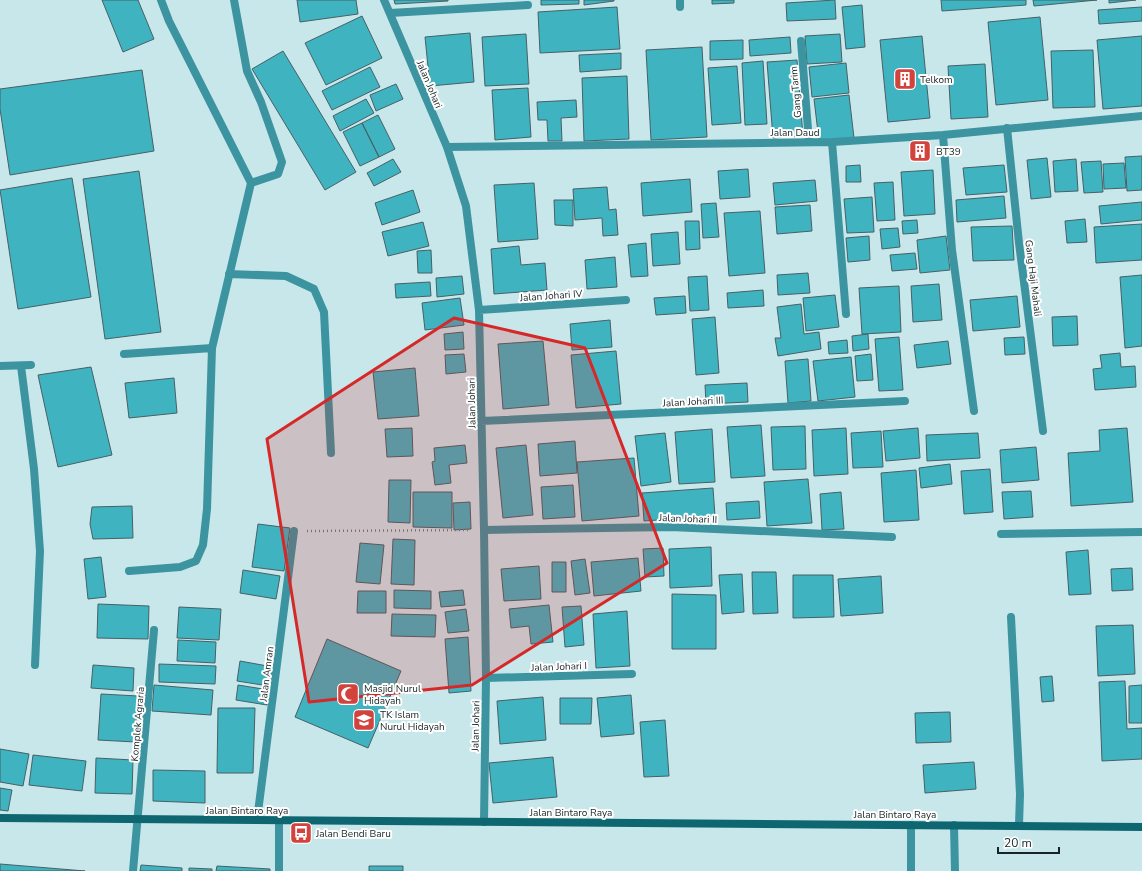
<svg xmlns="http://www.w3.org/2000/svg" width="1142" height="871" font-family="'Nunito Sans',sans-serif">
<rect width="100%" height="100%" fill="#c8e7eb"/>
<!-- building -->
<path fill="#40b3c1" stroke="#466165" d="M102,0h36l16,39 -31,13z
M297,0h59l2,14 -58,8z
M394,0h54v1l-53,3z
M541,0h38v4l-38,1z
M584,0h30v1l-30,4z
M712,0h22v3l-22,1z
M835,0l1,19 -49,2 -1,-18z
M941,0h85v5l-84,6z
M1033,0h64l-63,6z
M1109,0h27l-27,3z
M862,5l3,42 -19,2 -4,-42z
M617,7l3,42 -80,4 -2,-41z
M1142,7v14l-43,3 -1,-14z
M362,16l20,42 -56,27 -21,-42z
M1040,17l8,83 -52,5 -8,-83z
M470,33l4,49 -44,4 -5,-49z
M526,34l3,50 -44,2 -3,-49z
M840,34l2,28 -35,2 -2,-28z
M922,36l8,82 -42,4 -8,-82z
M1142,36v70l-39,3 -6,-69z
M790,37l1,16 -41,3 -1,-16z
M743,40v19l-33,1v-19z
M702,47l5,90 -56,3 -5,-90z
M1093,50l2,57 -42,1 -2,-57z
M283,51l73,121 -31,18 -73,-121z
M621,53v16l-41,3 -1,-17z
M797,60l6,76 -30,2 -6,-76z
M763,61l4,63 -22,1 -3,-62z
M846,63l3,30 -37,4 -3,-30z
M985,64l3,53 -37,2 -3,-53z
M737,66l4,57 -29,2 -4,-57z
M370,67l10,20 -48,23 -10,-19z
M142,70l12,81 -144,24 -10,-66v-20z
M627,76l2,63 -45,2 -2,-63z
M396,84l7,15 -27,12 -6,-16z
M528,88l3,49 -36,3 -3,-50z
M849,95l5,43 -35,3 -5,-42z
M366,99l8,14 -34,18 -7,-15z
M576,100l1,17 -16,1 1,23h-14l-1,-21h-9l-1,-18z
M378,115l17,34 -16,8 -17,-34z
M362,123l17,34 -19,9 -17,-34z
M927,144l1,13 -16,1 -1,-13z
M1142,156v34l-15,1 -2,-34z
M1047,158l4,39 -20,2 -4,-39z
M393,159l8,13 -27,14 -7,-13z
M1076,159l2,32 -23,1 -2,-31z
M1101,161l2,31 -19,1 -3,-31z
M1124,163l2,25 -22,1 -1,-25z
M860,165l1,17h-15v-16z
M1004,165l3,27 -41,3 -3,-27z
M748,169l2,28 -30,2 -2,-28z
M933,170l2,44 -31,2 -3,-44z
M139,171l22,161 -56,7 -22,-160z
M72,178l19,119 -73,12 -18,-119z
M690,179l2,33 -49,4 -2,-33z
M815,180l2,21 -42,4 -2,-22z
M893,182l2,38 -18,1 -3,-38z
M534,183l4,56 -40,3 -4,-57z
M607,187l2,23 7,-1 2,26 -15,1 -1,-18 -27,2 -2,-31z
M413,190l7,22 -38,13 -7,-22z
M1004,196l2,22 -49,4 -1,-22z
M872,197l2,35 -27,1 -3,-34z
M554,200h19v26l-18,-1z
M1142,202v18l-41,4 -2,-18z
M716,203l3,34 -16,1 -2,-34z
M810,205l2,26 -35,3 -2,-27z
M760,211l5,62 -36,3 -5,-63z
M1085,219l2,23 -20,1 -2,-22z
M917,220l1,13 -15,1 -1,-13z
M685,221h14l1,28 -14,1z
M423,222l6,24 -41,10 -6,-24z
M1142,224v36l-46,3 -2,-36z
M1012,226l2,34 -41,1 -2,-34z
M898,228l2,19 -18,2 -2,-20z
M678,232l2,32 -27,2 -2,-32z
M869,236l1,24 -22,2 -2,-24z
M946,236l4,34 -30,3 -3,-33z
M646,243l2,33 -17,1 -3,-32z
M519,246l2,19 24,-2 2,27 -53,4 -3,-45z
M431,250l1,23h-14l-1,-22z
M915,253l2,16 -25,2 -2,-16z
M615,257l2,30 -30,2 -2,-29z
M808,273l2,20 -32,2 -1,-20z
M1142,275v71l-17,2 -5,-71z
M462,276l2,18 -27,3 -1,-19z
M707,276l2,34 -19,1 -2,-34z
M430,282l1,14 -35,2 -1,-14z
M939,284l3,36 -29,2 -2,-36z
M899,286l2,46 -39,2 -3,-46z
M763,290l1,16 -36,2 -1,-15z
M835,295l4,32 -33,4 -3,-33z
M685,296l1,17 -30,2 -2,-17z
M1017,296l3,31 -47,4 -3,-31z
M460,298l4,27 -39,5 -3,-27z
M801,304l3,30 15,-2 2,17 -43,7 -3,-18h6l-4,-31z
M1077,316l1,29 -25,1 -1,-29z
M715,317l4,56 -23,2 -4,-56z
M610,320l2,27 -40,3 -2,-26z
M463,332l1,17 -19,1 -1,-16z
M868,334l1,15 -16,2 -1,-15z
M899,337l4,53 -24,1 -4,-52z
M1024,337l1,17 -20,1 -1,-17z
M847,340l1,13 -19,1 -1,-12z
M543,341l6,64 -46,4 -5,-65z
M948,341l3,23 -34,4 -3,-23z
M616,351l5,53 -45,4 -5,-53z
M1120,353l1,14 14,-1 1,21 -41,3 -2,-21 9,-1 -2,-13z
M464,354l2,18 -20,2 -1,-19z
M871,354l2,26 -16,1 -2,-25z
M851,357l4,40 -37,4 -5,-40z
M808,359l3,42 -23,2 -3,-42z
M91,367l21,88 -54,12 -20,-92z
M415,368l4,48 -41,3 -5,-47z
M174,378l3,35 -48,5 -4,-35z
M747,383l1,19 -42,2 -1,-19z
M761,425l4,51 -34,2 -4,-51z
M805,426l1,43 -33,1 -2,-43z
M412,428l1,28 -26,1 -2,-28z
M846,428l2,46 -34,2 -2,-46z
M918,428l2,30 -34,3 -3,-30z
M1127,428l6,74 -62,4 -3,-53 32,-2 -1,-21z
M712,429l3,53 -36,2 -4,-52z
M881,431l2,36 -30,1 -2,-35z
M665,433l6,49 -30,4 -6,-50z
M978,433l2,25 -53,3 -1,-26z
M575,441l2,32 -37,3 -2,-32z
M465,445l2,18 -18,2 2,18 -16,2 -3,-23 3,-1 -1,-13z
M526,445l7,70 -30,3 -7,-70z
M1036,447l3,33 -37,3 -2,-33z
M634,458l5,58 -57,5 -5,-59z
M950,464l2,20 -31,4 -2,-20z
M990,469l3,43 -29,2 -3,-43z
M916,470l3,50 -35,2 -3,-49z
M808,479l4,44 -45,3 -3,-44z
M389,480h22l-1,43 -22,-1z
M573,485l2,32 -32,2 -2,-32z
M713,488l2,28 -71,5 -2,-28z
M1031,491l2,26 -29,2 -2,-27z
M413,492h39v36l-39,-1z
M841,492l3,37 -22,1 -2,-36z
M759,501l1,17 -33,2 -1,-17z
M470,502l1,27 -17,1 -1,-27z
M132,506l1,32 -40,1 -3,-15 2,-17z
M258,524l32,4 -6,43 -32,-4z
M393,539l22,1 -1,45 -23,-1z
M360,543l24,2 -4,39 -24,-2z
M711,547l1,39 -42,2 -1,-39z
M663,548l1,28 -19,1 -2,-28z
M1088,550l3,44 -22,1 -3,-43z
M101,557l5,40 -18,2 -4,-40z
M638,558l3,33 -47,5 -3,-34z
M585,559l5,34 -15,2 -4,-34z
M552,562h14v30h-14z
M539,566l2,33 -37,2 -3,-32z
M1132,568l1,22 -21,1 -1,-22z
M243,570l37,6 -4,23 -36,-6z
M752,572h24l2,41 -25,1z
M742,574l2,38 -22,2 -3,-39z
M793,575h40l1,42 -41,1z
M881,576l2,37 -42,3 -3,-37z
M394,590l37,1v18l-37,-1z
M463,590l2,15 -24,2 -2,-15z
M358,591h28v22h-29z
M672,594l44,1v54h-44z
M98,604l51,2 -1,33 -51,-1z
M549,605l4,37 -22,2 -2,-18 -18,2 -2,-19z
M581,606l3,39 -19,2 -3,-40z
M179,607l42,2 -2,31 -42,-2z
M466,609l3,22 -21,2 -3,-21z
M627,611l3,55 -34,2 -3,-54z
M392,614l44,1 -1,22 -44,-1z
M1133,625l2,49 -37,2 -2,-50z
M468,637l3,54 -22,2 -4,-54z
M327,639l74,32 -33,77 -73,-31z
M178,640l38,2 -1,21 -38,-2z
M240,661l33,6 -4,19 -32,-5z
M159,664l57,2 -1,18 -56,-2z
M93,665l41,3 -1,23 -42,-3z
M1052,676l2,25 -12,1 -2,-25z
M1125,681l2,48 15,-1v31l-40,2 -3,-79z
M154,685l59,5 -2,25 -59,-4z
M238,685l31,5 -2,15 -31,-5z
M1142,685v38h-13v-37z
M101,694l37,2 -3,46 -37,-2z
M631,695l3,39 -33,3 -4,-39z
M543,697l3,43 -46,4 -3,-43z
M560,698h32l-1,26h-31z
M218,708h37l-2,65h-36z
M950,712l1,30 -35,1 -1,-30z
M665,720l4,56 -25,1 -4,-55z
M0,749l29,5 -6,32 -23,-4z
M33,755l53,6 -4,30 -53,-6z
M553,757l4,40 -64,6 -4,-40z
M96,758l37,2 -1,34 -37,-1z
M974,762l2,27 -51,4 -2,-28z
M153,770l52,1v32l-52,-2z
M0,788l12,2 -4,21 -8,-1z
M0,864l85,7h-85z
M141,865l41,3v3h-42z
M217,866l53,3v2h-54z
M369,866h34v5h-34z
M189,868l23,1v2h-23z"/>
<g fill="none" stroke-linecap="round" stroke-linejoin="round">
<!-- path -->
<path stroke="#6b8083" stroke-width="2.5" stroke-dasharray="1 3" stroke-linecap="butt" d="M307,531l163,-1"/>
<!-- service -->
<path stroke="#3b949f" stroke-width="8" d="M234,0l13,71 14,31 21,60 -4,12 -27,9
M229,274l57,2 28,13 10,23 7,141
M124,354l88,-6
M0,366l31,-1
M21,366l13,103 6,82 -5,114
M129,571l51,-4 16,-6 7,-16 4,-36 5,-161 39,-165 -82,-162 -8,-21
M1011,617l9,177 -1,31"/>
<!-- minor -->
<path stroke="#3b949f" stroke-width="8" d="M384,0l63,147 19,59 13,104 5,220 2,148 -2,144
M680,0v7
M390,13l138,-8
M801,41l8,101
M1007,128l12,115 24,188
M943,135l9,115 22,161
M832,142l14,172
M447,147l385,-5 111,-7 199,-19
M479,310l147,-10
M481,421l424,-20
M484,530l187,-3 221,10
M1001,534l141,-2
M486,678l146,-4
M257,820l37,-289
M279,820v51
M954,825l1,46
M133,871l21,-241
M911,871v-46"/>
<!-- secondary -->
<path stroke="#0e6770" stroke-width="8" d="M0,818l1142,9"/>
</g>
<!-- marked area -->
<path fill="#d62828" fill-opacity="0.2" stroke="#d62828" stroke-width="3" stroke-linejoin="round" d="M454,318l131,30 82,215 -195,122 -163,17 -42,-263z"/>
<!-- icons -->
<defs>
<g id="building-square" transform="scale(1.15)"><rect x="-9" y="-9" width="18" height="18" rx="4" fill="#d2433d" stroke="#fff"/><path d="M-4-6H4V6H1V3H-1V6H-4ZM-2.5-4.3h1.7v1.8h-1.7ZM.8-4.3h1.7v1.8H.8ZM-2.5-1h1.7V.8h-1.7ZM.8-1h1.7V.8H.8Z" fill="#fff"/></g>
<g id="mosque-square" transform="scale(1.15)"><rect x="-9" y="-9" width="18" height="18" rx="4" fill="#d2433d" stroke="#fff"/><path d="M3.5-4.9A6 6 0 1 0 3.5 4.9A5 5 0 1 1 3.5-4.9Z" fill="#fff"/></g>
<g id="school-square" transform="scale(1.15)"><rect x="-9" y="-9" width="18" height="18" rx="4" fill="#d2433d" stroke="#fff"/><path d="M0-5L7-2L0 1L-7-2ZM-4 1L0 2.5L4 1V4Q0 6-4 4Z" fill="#fff"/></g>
<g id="bus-square" transform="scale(1.15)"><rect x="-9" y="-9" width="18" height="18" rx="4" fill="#d2433d" stroke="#fff"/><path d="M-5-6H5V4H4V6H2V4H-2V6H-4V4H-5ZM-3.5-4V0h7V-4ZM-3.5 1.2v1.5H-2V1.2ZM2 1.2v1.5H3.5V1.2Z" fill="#fff"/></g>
</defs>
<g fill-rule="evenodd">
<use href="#building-square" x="905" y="79"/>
<use href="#building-square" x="920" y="151"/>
<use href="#mosque-square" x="348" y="694"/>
<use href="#school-square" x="364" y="720"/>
<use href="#bus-square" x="301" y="833"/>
</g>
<g text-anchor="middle" stroke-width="4" stroke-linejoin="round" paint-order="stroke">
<!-- poi labels -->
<g font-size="10" fill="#182325" stroke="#fff" text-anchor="start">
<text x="920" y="83">Telkom</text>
<text x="936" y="155">BT39</text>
<text x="364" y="692">Masjid Nurul<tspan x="364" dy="12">Hidayah</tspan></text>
<text x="380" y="718">TK Islam<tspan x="380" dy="12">Nurul Hidayah</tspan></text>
<text x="316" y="837">Jalan Bendi Baru</text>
</g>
<!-- street labels -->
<g font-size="10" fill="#182325" stroke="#fff">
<text transform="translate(430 84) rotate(67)" y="4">Jalan Johari</text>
<text transform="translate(795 92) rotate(-95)" y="4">Gang Tarim</text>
<text x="795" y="136">Jalan Daud</text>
<text transform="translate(1034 278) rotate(83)" y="4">Gang Haji Mahali</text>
<text transform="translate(551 295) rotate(-4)" y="4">Jalan Johari IV</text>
<text transform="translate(693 401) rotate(-3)" y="4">Jalan Johari III</text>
<text transform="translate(471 403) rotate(-91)" y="4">Jalan Johari</text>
<text transform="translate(688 518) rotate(2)" y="4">Jalan Johari II</text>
<text transform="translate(559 666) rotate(-2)" y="4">Jalan Johari I</text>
<text transform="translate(266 674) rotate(-83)" y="4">Jalan Amran</text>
<text transform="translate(137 724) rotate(-85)" y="4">Komplek Agraria</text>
<text transform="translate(475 726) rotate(-89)" y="4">Jalan Johari</text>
<text x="247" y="814">Jalan Bintaro Raya</text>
<text x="571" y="816">Jalan Bintaro Raya</text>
<text x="895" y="818">Jalan Bintaro Raya</text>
</g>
</g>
<!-- scale -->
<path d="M998 847v6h61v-6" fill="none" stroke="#182325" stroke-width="2"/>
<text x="1004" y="847" font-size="12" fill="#182325" stroke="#ffffff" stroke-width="3" paint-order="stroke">20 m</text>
</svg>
